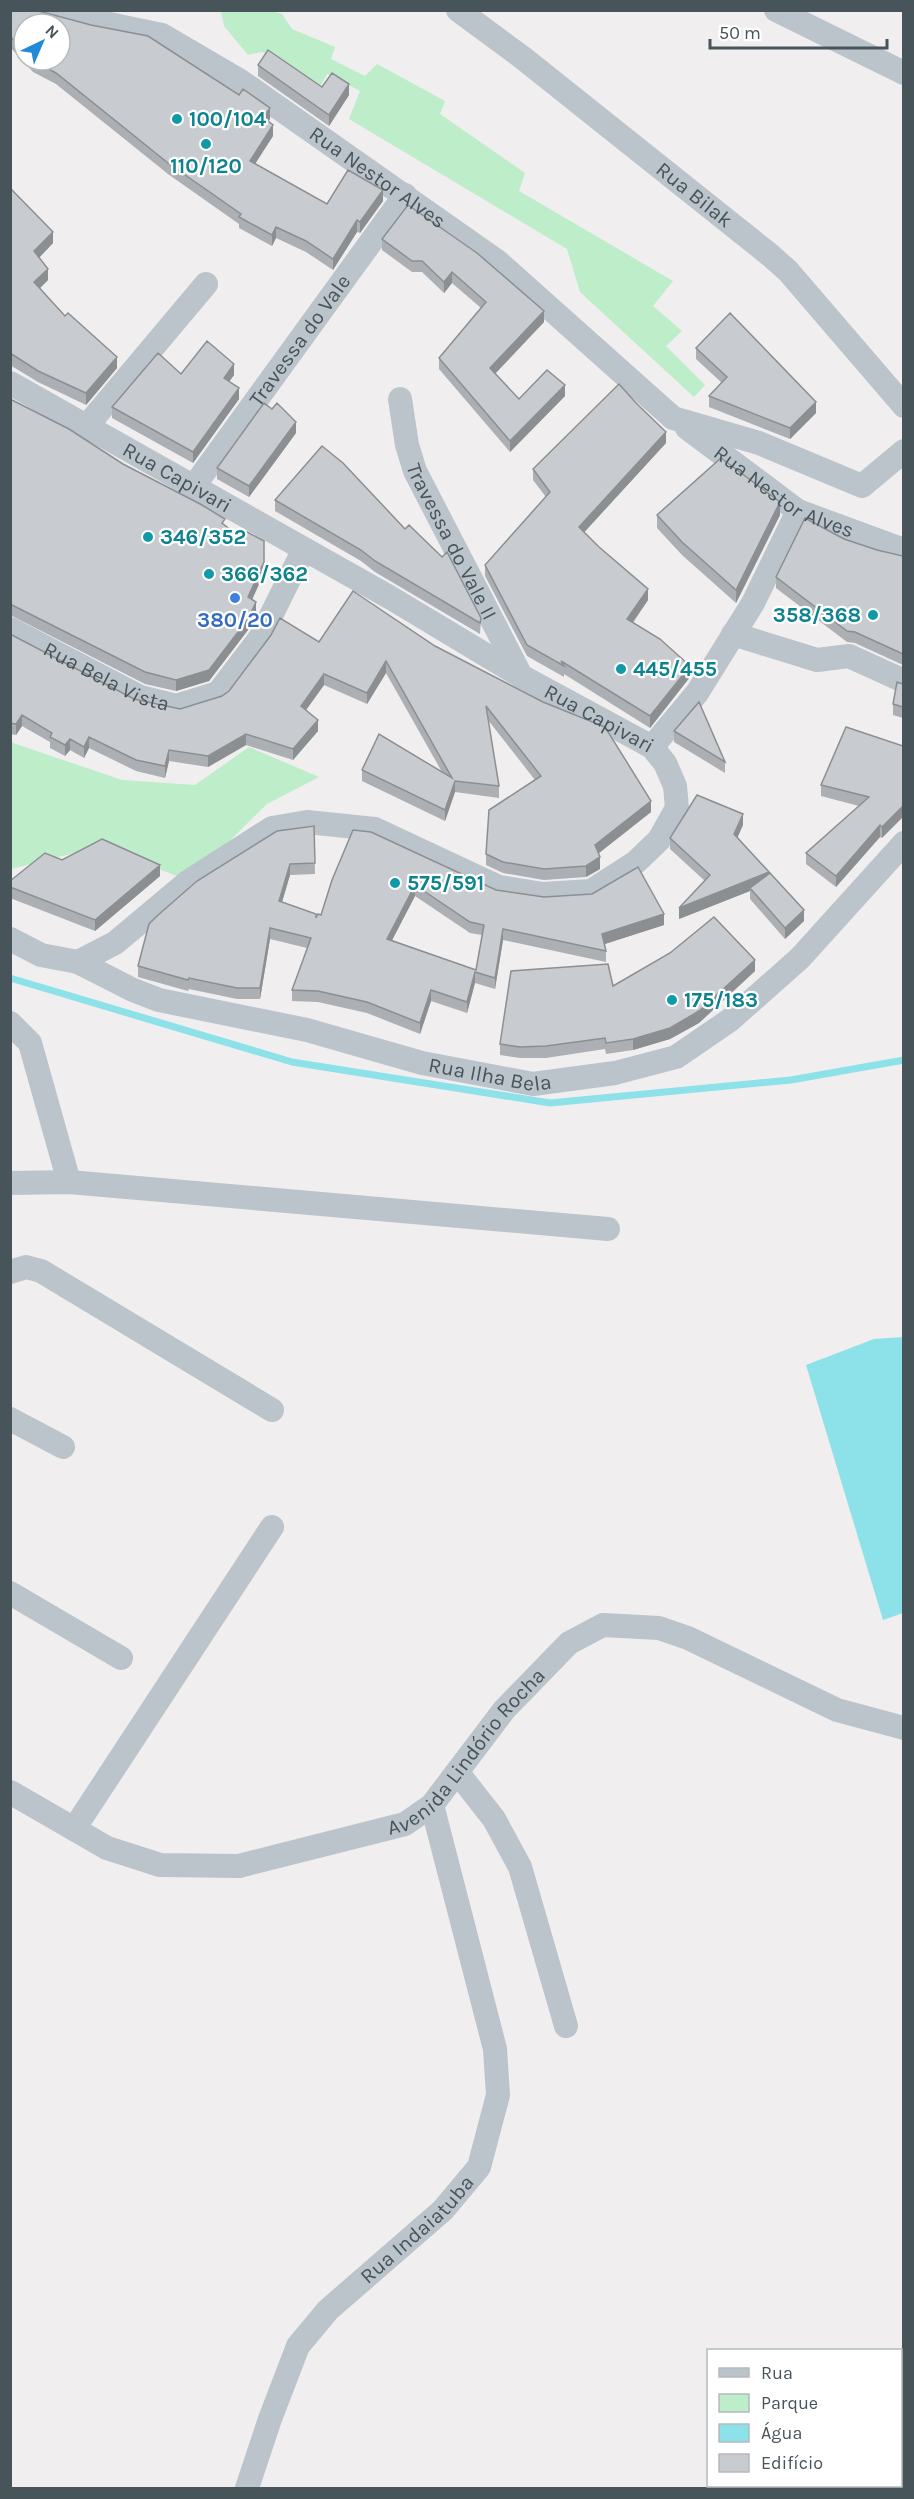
<svg xmlns="http://www.w3.org/2000/svg" width="914" height="2499" font-family="Karla,sans-serif">
<rect width="100%" height="100%" fill="#f0eeee"/>
<!-- green -->
<path fill="#bdedc9" d="M268,10l14,4 10,15 43,18 -4,12 34,17 12,-12 68,37 -5,13 85,59 -6,18 154,90 -20,25 29,25 -16,15 39,39 -11,12 -114,-105 -13,-43 -218,-130 11,-28 -33,-17 -6,11 -59,-33 -14,3 -24,-29 -3,-15z
M10,742l112,38 73,5 54,-38 70,30 -52,27 -78,77 -87,-35 -91,23z"/>
<!-- water -->
<path fill="#8ce2e8" d="M903,1337v276l-20,7 -77,-255 68,-26z"/>
<g fill="none" stroke-linecap="round" stroke-linejoin="round">
<!-- stream -->
<path stroke="#8ce2e8" stroke-width="7" d="M10,978l282,84 258,41 241,-23 113,-20"/>
<!-- minor -->
<g stroke="#bac4ca" stroke-width="24">
<path id="s1" d="M42,10l120,25 77,45 258,181 176,157 86,25 103,43 42,-35"/>
<path id="s2" d="M458,10l65,48 247,197 18,16 116,135"/>
<path d="M776,10l128,63"/>
<path id="s3" d="M10,383l381,215 130,78 131,71 13,16 10,23 2,22 -18,32 -23,22 -45,29 -48,3 -44,-7 -124,-58 -68,-7 -35,6 -83,53 -74,62 -37,19"/>
<path id="s4" d="M400,399l7,46 8,26 106,205"/>
<path d="M86,427l120,-143"/>
<path id="s5" d="M687,428l111,83 106,39"/>
<path id="s6" d="M194,486l211,-291"/>
<path id="s7" d="M10,629l130,68 36,9 42,-13 42,-55 44,-89"/>
<path d="M733,634l84,26 32,-4 55,25"/>
<path d="M652,747l45,-54 56,-90 45,-92"/>
<path id="s8" d="M10,939l31,16 37,7 55,28 26,10 148,30 115,33 111,21 82,-11 61,-16 54,-37 70,-62 104,-115"/>
<path d="M10,1023l20,20 39,139"/>
<path d="M10,1183l59,-1 539,47"/>
<path d="M10,1272l16,-5 15,4 231,139"/>
<path d="M10,1419l53,28"/>
<path d="M10,1593l111,65"/>
<path d="M458,1773l36,46 26,48 46,159"/>
<path id="s9" d="M10,1792l97,56 53,17 79,1 166,-42 27,-19 72,-95 65,-67 34,-18 56,3 29,10 149,72 67,18"/>
<path d="M74,1829l198,-302"/>
<path id="s10" d="M247,2488l23,-69 28,-73 30,-36 115,-100 36,-43 19,-72 -3,-46 -63,-244"/>
</g>
</g>
<!-- wall -->
<path fill="#acafb3" fill-rule="evenodd" d="M10,10l260,109 -2,2 5,15 -18,27 72,41 56,-3 -23,32 -3,-1 -24,38 -27,-18 -30,-14 -4,8 -33,-18v-4l-71,-50 -112,-90 -23,-12 -23,-25zM24,24l36,36h-36z
M258,65l64,22 27,8 -20,31 -71,-50z
M10,191l43,52 -14,15 9,22 -8,8 25,28 52,52 -31,37 -48,-23 -28,-17z
M408,205l136,117 -49,52 24,25 46,-3 -55,56 -71,-83v-11l42,-50 -29,-25 -8,10 -22,-21h-10l-30,-22v-11z
M696,348l120,65 -26,26 -81,-32v-11l13,-13 -26,-24z
M181,374l53,1 -5,6 10,18 -46,64 -81,-45v-11z
M10,399l113,65 102,61 39,48 -12,27 4,14 -8,16 -39,51 -33,10 -31,-7 -135,-69z
M296,433l-47,64 -32,-18v-11z
M666,443l-82,89 64,68 -15,23 57,54 -40,51 -86,-54v3l-37,-21 -42,-80v-11l61,-68 -13,-17v-11z
M275,500l206,118 -1,16 -105,-62 -14,-11 -86,-50z
M657,515h123l-44,88 -54,-48 -25,-27z
M844,539l33,11 26,6v109l-48,-22 -8,-1 -71,-54v-11z
M353,591l298,221 -53,42 2,15 -14,8 -42,3 -41,-7 -17,-8v-11l49,-74 -47,-60 11,66v12l-44,-6 -10,29 -83,-40v-11l80,2 -56,-99 -19,31 -43,-19 -18,25 12,21 -25,29 -47,-15 -38,22 -39,-6 -4,17 -29,-7 -47,-23 -5,10 -14,-8 -5,6 -15,-8v-6l-28,-16 -6,9 -6,-1v-100l124,65 46,10 42,-13 97,-54z
M903,684v34l-10,-3v-11z
M674,731l51,31v11l-51,-31z
M903,746l-21,92 -2,-1 -44,50 -30,-23v-11l53,-47 -38,-10v-11z
M743,825l-6,13 67,83 -19,18 -35,-40v-8l-71,28 26,-38 -35,-32v-11z
M314,826l1,48 -25,1 -8,27 34,16 5,-3 11,-35 164,10 168,35 -60,19 2,7v11l-103,-22 -8,49 -20,-6 -8,30 -36,-12 -11,33 -53,-21 -49,-11 -26,-1v-11l15,-42 -37,-9 -10,60h-23l-48,-10 -1,2 -50,-14v-11zM415,896l55,37 12,2 -6,35 -84,-30z
M62,860l98,16 -65,55 -85,-33v-17z
M755,971l-56,52 -29,16 -37,11 -27,4 -1,-5 -59,9h-26l-20,-3v-11l113,-58z"/>
<!-- shaded-wall -->
<path fill="#8c8f92" d="M349,84v11l-20,31v-11z
M270,108v11l-7,9v-11z
M273,125v11l-23,36v-11z
M383,190v11l-23,32v-11z
M357,220v12l-24,38v-11z
M276,227v11l-4,8v-11z
M53,232v11l-19,20v-12z
M48,269v11l-14,14v-12z
M452,272v11l-8,10v-11z
M544,311v11l-54,57v-11z
M117,357v11l-31,37v-12z
M234,364v11l-10,14v-11z
M565,385v11l-55,56v-11z
M239,388v11l-46,64v-11z
M816,402v11l-26,26v-11z
M296,422v11l-47,64v-11z
M666,432v11l-87,95v-11z
M780,502v13l-44,88v-13z
M264,562v11l-16,35v-11z
M648,589v11l-21,30v-11z
M256,602v12l-8,16 -39,51 -33,10v-11z
M386,661v12l-19,31v-11z
M690,666v11l-40,51v-12z
M324,674v11l-23,32v-11z
M22,715v11l-6,9v-11z
M318,720v11l-25,29v-11z
M246,734v11l-38,22v-11z
M89,737v11l-5,10v-11z
M70,739v11l-5,6v-11z
M169,750v11l-4,17v-12z
M455,781v11l-10,29v-11z
M651,801v11l-56,44v-11z
M903,806v11l-21,21v-11z
M743,814v11l-9,20v-11z
M880,825v12l-44,50v-11z
M600,857v12l-14,8v-11z
M290,864v11l-11,37v-11z
M160,865v11l-65,55v-11z
M769,872v11l-19,5v3l-71,28v-11z
M415,885v11l-28,54v-11z
M804,910v11l-19,18v-11z
M664,914v11l-62,20v-11z
M270,928v11l-10,60v-11z
M503,929v11l-8,49v-11z
M755,960v11l-56,52 -29,16 -37,11v-11z
M475,972v11l-8,30v-11z
M431,990v11l-11,33v-11z"/>
<!-- building -->
<path fill="#c8ccd0" stroke="#8c8f92" stroke-width="1.5" fill-rule="evenodd" d="M10,10h25l56,15 57,11 91,59 4,-6 27,19 -7,9 10,8 -23,36 77,43 21,-34 35,20 -23,32 -3,-2 -24,39 -27,-18 -30,-14 -4,8 -33,-18 2,-3 -73,-51 -112,-90 -23,-12 -1,-1h28v-36h-36v27l-14,-15z
M268,50l54,37 10,-14 17,11 -20,31 -71,-50z
M12,190l41,42 -19,19 14,18 -14,13 31,34 3,-3 49,44 -31,36 -48,-22 -28,-18v-162z
M408,205l69,48 67,58 -54,57 29,31 28,-29 18,15 -55,56 -71,-83 47,-56 -34,-30 -8,10 -22,-21h-10l-30,-22z
M730,313l86,89 -26,26 -81,-32 18,-19 -31,-29z
M207,341l27,23 -10,14 15,10 -46,64 -81,-45 46,-54 23,21z
M619,384l17,19 30,29 -87,95 20,20 49,42 -21,30 33,20 30,27 -40,50 -89,-55 3,5 -37,-21 -42,-80 65,-73 -17,-23z
M10,399l59,30 54,35 79,41 23,14 -3,4 19,15 6,-6 17,9v21l-16,35 8,5 -8,17 -39,51 -33,10 -31,-8 -135,-68z
M264,403l8,6 5,-6 19,19 -47,64 -32,-18z
M322,446l21,17 62,66 4,-4 33,32 5,-5 34,66 -1,5 -105,-62 -14,-11 -86,-50z
M721,458l59,44 -44,88 -54,-48 -25,-27z
M805,518l39,21 33,11 26,6v98l-48,-22 -8,-1 -71,-54z
M353,591l82,55 108,56 62,25 46,74 -56,44 5,12 -14,9 -42,3 -41,-7 -17,-8 3,-44 52,-34 -55,-70 13,80 -44,-5 -10,29 -83,-40 17,-36 73,44 -66,-117 -19,32 -43,-19 -23,32 17,14 -25,29 -47,-15 -38,22 -39,-6 -4,16 -29,-6 -47,-23 -5,10 -14,-8 -5,6 -15,-8 2,-4 -30,-18 -6,9 -6,-1v-89l124,65 46,10 42,-13 7,-5 42,-56 9,-17 39,24z
M897,682l6,2v23l-10,-3z
M699,702l26,60 -51,-31z
M846,727l57,19v60l-21,21 -2,-2 -44,51 -30,-23 63,-56 -48,-12z
M697,795l46,19 -9,20 35,38 -90,36 31,-33 -40,-37z
M314,826l1,37 -25,1 -11,37 37,13v4l2,-4 3,1 11,-35 21,-50 18,2 125,58 48,7 48,-3 46,-27 26,47 -62,20 4,17 -103,-22 -8,49 -20,-6 -8,30 -36,-12 -11,33 -53,-21 -49,-11 -26,-1 19,-52 -41,-10 -10,60h-23l-48,-10 -1,2 -50,-14 11,-42 8,-8 40,-35 80,-50zM415,885l55,37 14,3 -8,45 -89,-31z
M102,839l58,26 -65,55 -85,-33v-6l35,-28 17,7z
M770,873l34,37 -19,18 -35,-40z
M714,917l41,43 -56,51 -29,17 -37,11 -27,4 -1,-5 -59,8 -26,1 -20,-3 11,-73 97,-7 5,22 57,-33z"/>
<!-- markers -->
<g fill="#0f9aa8" stroke="#fff" stroke-width="2">
<circle cx="177" cy="119" r="6"/>
<circle cx="206" cy="144" r="6"/>
<circle cx="148" cy="537" r="6"/>
<circle cx="209" cy="574" r="6"/>
<circle cx="873" cy="615" r="6"/>
<circle cx="621" cy="669" r="6"/>
<circle cx="395" cy="883" r="6"/>
<circle cx="672" cy="1000" r="6"/>
</g>
<circle fill="#3f7fe0" stroke="#fff" stroke-width="2" cx="235" cy="598" r="6"/>
<g text-anchor="middle" stroke-width="4.5" stroke-linejoin="round" paint-order="stroke">
<!-- culture labels -->
<g font-size="21" font-weight="bold" fill="#0d838f" stroke="#fff" text-anchor="start">
<text x="189" y="126">100/104</text>
<text x="206" y="173" text-anchor="middle">110/120</text>
<text x="160" y="544">346/352</text>
<text x="221" y="581">366/362</text>
<text x="861" y="622" text-anchor="end">358/368</text>
<text x="633" y="676">445/455</text>
<text x="407" y="890">575/591</text>
<text x="684" y="1007">175/183</text>
</g>
<!-- street labels -->
<g font-size="21" fill="#47545a" stroke="#fff">
<text dy="7" stroke="none"><textPath href="#s1" startOffset="381">Rua Nestor Alves</textPath></text>
<text dy="7" stroke="none"><textPath href="#s2" startOffset="300">Rua Bilak</textPath></text>
<text dy="7" stroke="none"><textPath href="#s6" startOffset="180">Travessa do Vale</textPath></text>
<text dy="7" stroke="none"><textPath href="#s3" startOffset="192">Rua Capivari</textPath></text>
<text dy="7" stroke="none"><textPath href="#s5" startOffset="117">Rua Nestor Alves</textPath></text>
<text dy="7" stroke="none"><textPath href="#s4" startOffset="153">Travessa do Vale II</textPath></text>
<text dy="7" stroke="none"><textPath href="#s7" startOffset="108">Rua Bela Vista</textPath></text>
<text dy="7" stroke="none"><textPath href="#s3" startOffset="678">Rua Capivari</textPath></text>
<text dy="7" stroke="none"><textPath href="#s8" startOffset="502">Rua Ilha Bela</textPath></text>
<text dy="7" stroke="none"><textPath href="#s9" startOffset="512">Avenida Lindório Rocha</textPath></text>
<text dy="7" stroke="none"><textPath href="#s10" startOffset="318">Rua Indaiatuba</textPath></text>
</g>
<!-- shop labels -->
<g font-size="21" font-weight="bold" fill="#366cbe" stroke="#fff">
<text x="235" y="627">380/20</text>
</g>
</g>
<!-- border -->
<rect width="914" height="2499" fill="none" stroke="#47545a" stroke-width="24"/>
<!-- legend -->
<rect x="707" y="2349" width="195" height="138" fill="#ffffff" stroke="#b5bbbd" stroke-width="1.5"/>
<rect x="719" y="2368" width="30" height="9" fill="#bac4ca" stroke="#b5bbbd" stroke-width="1.5"/>
<text x="761" y="2379" font-size="18" fill="#47545a">Rua</text>
<rect x="719" y="2394" width="30" height="18" fill="#bdedc9" stroke="#b5bbbd" stroke-width="1.5"/>
<text x="761" y="2409" font-size="18" fill="#47545a">Parque</text>
<rect x="719" y="2424" width="30" height="18" fill="#8ce2e8" stroke="#b5bbbd" stroke-width="1.5"/>
<text x="761" y="2439" font-size="18" fill="#47545a">Água</text>
<rect x="719" y="2454" width="30" height="18" fill="#c8ccd0" stroke="#b5bbbd" stroke-width="1.5"/>
<text x="761" y="2469" font-size="18" fill="#47545a">Edifício</text>
<!-- north arrow -->
<g transform="translate(42 42) rotate(44)"><circle r="28" fill="#ffffff" stroke="#b5bbbd" stroke-width="1.5"/>
<path d="M0-4.5L10 22L0 15L-10 22Z" fill="#208ad8"/>
<text y="-9" font-size="16" font-weight="bold" text-anchor="middle" fill="#47545a">N</text>
</g>
<!-- scale -->
<path d="M710 39v9h177v-9" fill="none" stroke="#47545a" stroke-width="3"/>
<text x="719" y="39" font-size="18" fill="#47545a" stroke="#ffffff" stroke-width="4.5" paint-order="stroke">50 m</text>
</svg>
